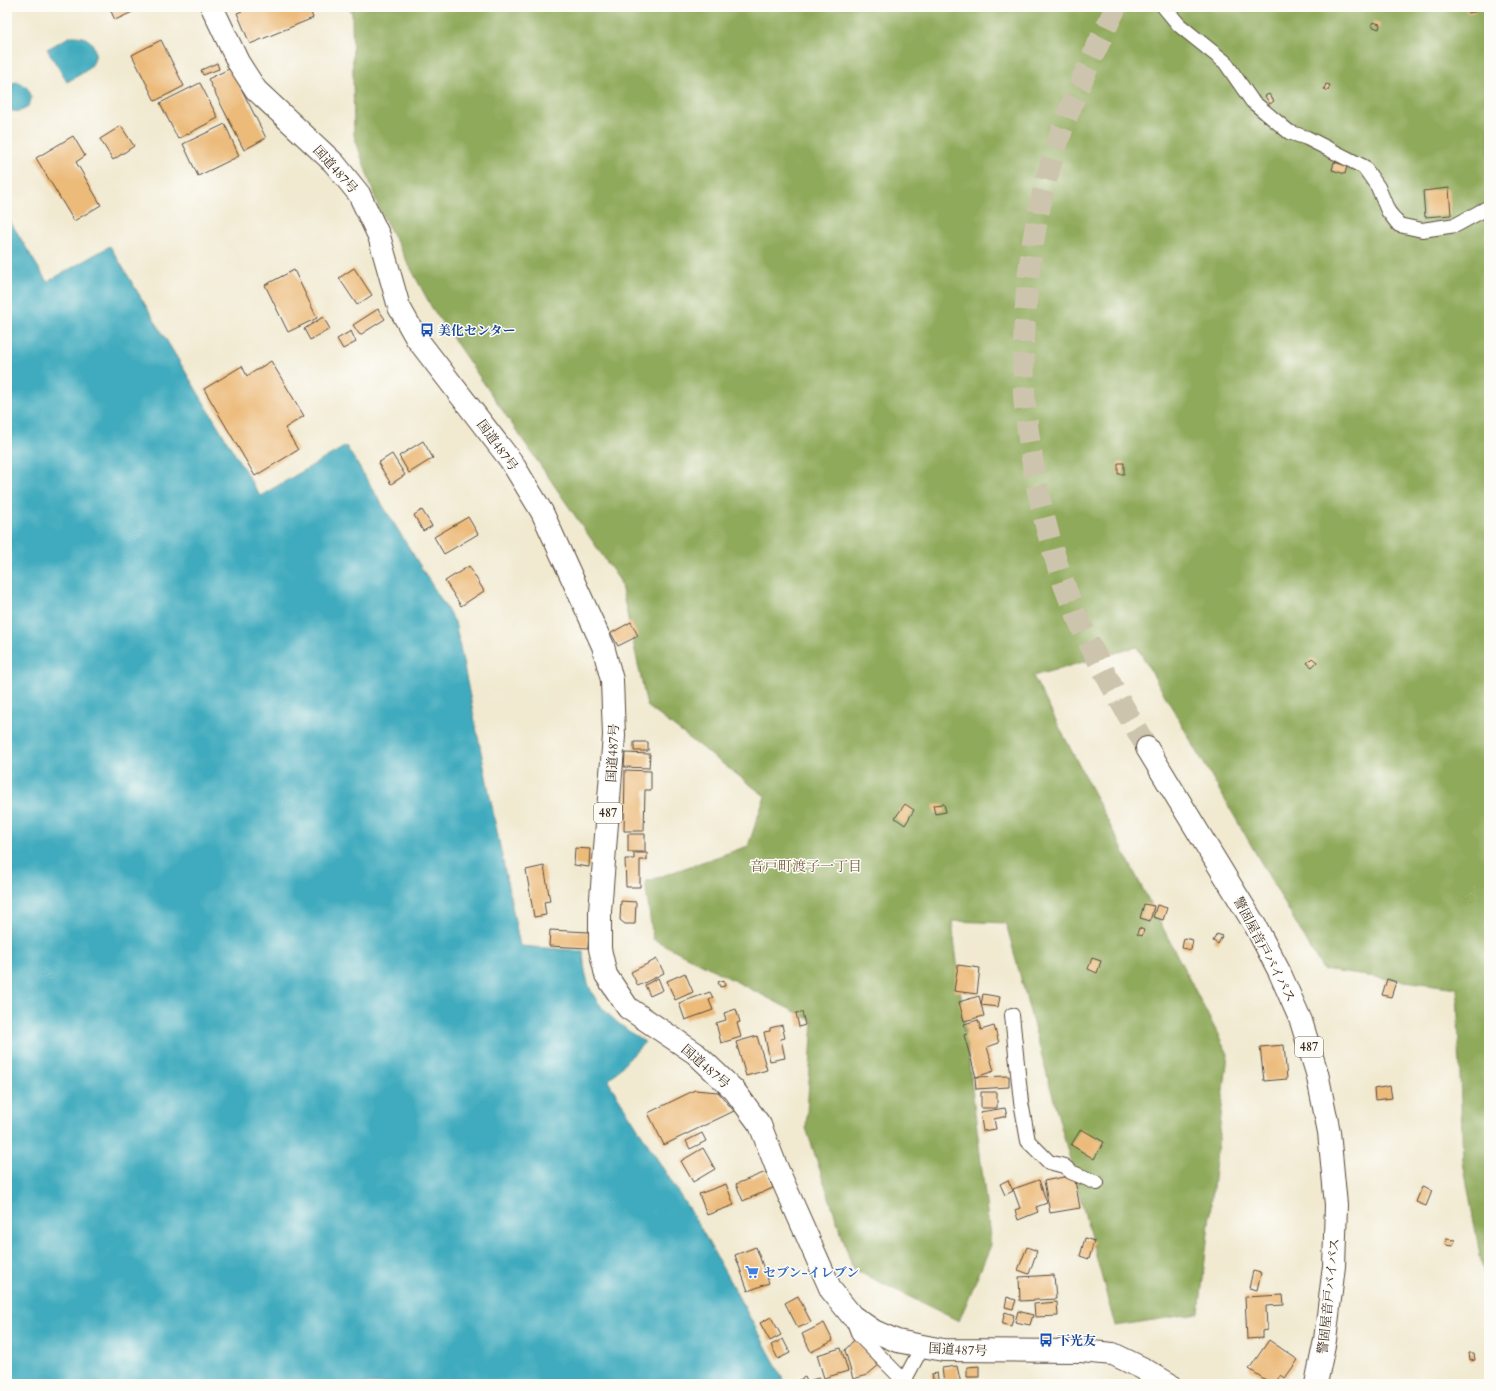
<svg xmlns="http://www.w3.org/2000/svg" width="1496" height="1391" font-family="Cardo,'Noto Serif JP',serif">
<rect width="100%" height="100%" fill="#fdfcf7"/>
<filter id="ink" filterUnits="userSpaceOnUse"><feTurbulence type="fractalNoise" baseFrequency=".025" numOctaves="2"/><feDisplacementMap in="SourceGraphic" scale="8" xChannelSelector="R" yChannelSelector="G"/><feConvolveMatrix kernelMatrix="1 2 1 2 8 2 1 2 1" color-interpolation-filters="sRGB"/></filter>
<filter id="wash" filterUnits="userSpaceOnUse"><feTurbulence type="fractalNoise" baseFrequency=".012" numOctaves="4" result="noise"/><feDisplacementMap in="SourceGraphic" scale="16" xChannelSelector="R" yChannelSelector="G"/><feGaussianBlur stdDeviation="0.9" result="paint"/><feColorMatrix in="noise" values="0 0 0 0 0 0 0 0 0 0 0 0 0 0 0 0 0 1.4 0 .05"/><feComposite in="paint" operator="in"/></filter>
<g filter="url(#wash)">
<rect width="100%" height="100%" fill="#f1ead1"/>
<!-- forest -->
<path fill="#90aa5c" stroke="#666a3d" d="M348,7h1141v1285l-2,1 -24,-131 -6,-174 -134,-18 -186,-323 -104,29 195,378 -29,259 -84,13 -109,-403 -54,-2 39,324 -32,76 -106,-52 -47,-141 7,-107 -160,-82 -8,-57 103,-36 17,-50 -118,-90 -27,-125 -188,-273 -53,-99 -25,-74 -2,-122z"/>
<!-- water -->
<path fill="#3fabbe" stroke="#3d6a6e" d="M71,36c6,0 11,0 16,3 9,5 11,19 4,27 -6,7 -16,11 -24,16l-20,-33z
M18,82c24,9 11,38 -11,27v-24l4,-2z
M7,216l40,66 63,-36 150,250 86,-50 109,176 65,324 63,5c1,10 1,19 4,28 7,29 35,48 58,63l-37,39 92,146 76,138 9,19h-778z"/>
<g id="blocks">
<!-- building -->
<path fill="#ecba79" d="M109,7h34l-28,13z
M252,7h3l1,3 7,-3h46l4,11 -63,26 -13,-31z
M1466,7h8l1,5 -8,1z
M1373,22l7,2 -1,5 -8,-3z
M161,40l23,46 -29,15 -23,-46z
M217,63l2,6 -16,6 -2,-5z
M231,68l35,70 -22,12 -36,-71z
M200,83l18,35 -40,21 -18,-36z
M1326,84l4,1 -2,6 -4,-2z
M1269,94l5,7 -4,3 -5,-8z
M225,124l14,32 -41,20 -15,-32z
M121,126l13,20 -21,14 -13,-21z
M73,136l12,20 -9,6 25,43 -27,16 -38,-63z
M1334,162l13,4 -2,8 -13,-4z
M1449,188l2,27 -26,2 -2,-26z
M354,268l18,27 -15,10 -18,-27z
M294,270l23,48 -29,14 -23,-47z
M378,309l7,10 -25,16 -7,-10z
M323,317l7,12 -20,11 -6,-11z
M351,331l5,11 -13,7 -6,-10z
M271,361l33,55 -19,12 13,22 -43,26 -51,-87 38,-23 5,10z
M423,441l10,17 -24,15 -10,-17z
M392,454l13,21 -14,9 -13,-21z
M1118,463h6v11h-6z
M422,510l10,16 -9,5 -9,-16z
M468,517l10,17 -34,20 -10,-17z
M469,566l15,25 -23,15 -16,-25z
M631,622l7,14 -20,10 -7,-13z
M1312,658l5,4 -5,5 -5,-4z
M634,742h14v9h-14z
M625,753l25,1 -1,14 -25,-1z
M625,770l26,1v19h-6l-1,41h-20z
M905,804l9,6 -9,15 -10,-7z
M944,804l2,8 -11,2 -2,-9z
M628,834h17v18h-17z
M575,848l15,1 -1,18 -15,-2z
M634,853h13v7h-7v27h-14l-1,-28h9z
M544,866l6,35 -6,1 2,13 -12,2 -8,-47z
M621,901l15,1 -1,22h-10l-5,-4z
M1144,904l10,2 -4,15 -10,-3z
M1157,905l10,3 -4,12 -10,-3z
M1139,928l5,2 -2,6 -5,-2z
M550,930l39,2 -1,16 -39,-2z
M1217,934l5,2 -4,8 -5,-3z
M1184,938l9,2 -2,10 -9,-2z
M1092,958l9,3 -4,12 -9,-4z
M657,959l7,14 -26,13 -7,-14z
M958,965l22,3 -3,26 -23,-3z
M685,973l8,19 -18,8 -8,-19z
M658,978l5,12 -13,6 -5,-11z
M1387,979l9,3 -5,15 -9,-2z
M724,980l1,6 -5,1 -2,-5z
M710,992l3,6 -4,2 4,10 -28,10 -6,-17z
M983,994l17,3 -2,10 -17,-2z
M979,996l5,20 -20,5 -5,-19z
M736,1009l4,13 -3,1 4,14 -20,6 -5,-20 10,-3 -2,-7z
M802,1012l3,13 -6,2 -3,-14z
M978,1020l3,10 13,-4 5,17 -12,4 7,24 -18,6 -12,-42 3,-1 -3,-10z
M782,1025l3,13 -4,1 4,19 -15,3 -6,-29 6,-1v-3z
M757,1036l10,34 -21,6 -10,-34z
M1284,1045l3,34 -23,2 -4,-34z
M1009,1076v11l-33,2 -1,-12z
M1390,1086l2,12 -17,2 -1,-11z
M695,1090l23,2 16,19 -70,34 -16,-32z
M981,1092h16v16h-16z
M1005,1108l2,8 -13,3 2,10 -13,2 -3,-19z
M1081,1129l23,13 -10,17 -23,-14z
M702,1133l4,8 -16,8 -4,-8z
M703,1148l12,21 -22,13 -12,-21z
M766,1172l7,16 -30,13 -7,-17z
M1074,1175l6,33 -30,5 -6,-32z
M1008,1180l5,11 -8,4 -5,-11z
M1039,1180l8,23 -11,4 2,5 -20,8 -3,-10 5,-2 -7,-19z
M726,1184l8,21 -27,10 -8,-21z
M1422,1187l10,4 -6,15 -10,-4z
M1085,1238l9,3 -5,18 -9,-3z
M1446,1239l9,1 -2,6 -8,-1z
M756,1247l13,36 -21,8 -13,-36z
M1027,1247l10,4 -8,23 -11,-4z
M1253,1271l8,2 -4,17 -8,-2z
M1054,1275l2,24 -36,2 -1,-24z
M1283,1295l1,10 -18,1 1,24 -5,1v7l-15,1 -2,-42z
M798,1296l13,26 -13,6 -13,-25z
M1007,1297l9,3 -3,9 -8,-2z
M1057,1302l1,14 -23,1 -1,-13z
M1018,1311l15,4 -3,10 -15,-3z
M1005,1312l9,3 -3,11 -9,-2z
M771,1317l10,18 -11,6 -10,-18z
M824,1323l9,18 -22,11 -9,-18z
M783,1339l7,14 -12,6 -7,-14z
M854,1340l26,24 -13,11 -14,4 -8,-29z
M1269,1340l29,20 -13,18 -4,-3 -7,9h-2l-23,-15z
M841,1348l7,23 -24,7 -7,-23z
M1469,1353h5l1,7 -5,1z
M957,1366l4,18h-17l-2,-16z
M979,1366v11h-12v-10z
M937,1373l2,11h-5l-2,-10z
M805,1377l3,7h-17z
M819,1378l2,5 -8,1 -2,-4z"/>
</g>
</g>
<g filter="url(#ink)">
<use href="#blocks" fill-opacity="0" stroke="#564739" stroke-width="1"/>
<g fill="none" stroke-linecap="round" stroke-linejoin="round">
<!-- highway-tunnel -->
<path stroke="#cdc4ad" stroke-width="22" stroke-dasharray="22 11" stroke-linecap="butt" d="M1116,7c-25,52 -50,104 -66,159 -21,71 -28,152 -26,226 0,10 2,21 3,31 6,51 17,101 33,150 21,62 55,119 87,175"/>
<!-- street casing -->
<g stroke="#564739" stroke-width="16">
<path id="street" d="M1164,7l15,18 46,37 27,39 37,31 18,6 57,29 14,20 10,24 11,14 23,5 34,-5 33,-18
M1012,1015l9,87 7,39 21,21 15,4 7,6 26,11
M852,1317l7,18 48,49
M904,1381l18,-34"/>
</g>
<!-- highway casing -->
<g stroke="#564739" stroke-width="24">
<path id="highway" d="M212,7l26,55 18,28 78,73 25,31 20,42 20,71 18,32 94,122 31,51 61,134 9,34 2,56 -14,175v38l6,26 22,33 67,45 39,37 26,35 16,41 55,124 21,26 22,15 23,10 46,9 138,1 32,3 29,14 27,16
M1147,748l109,179 23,44 22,50 16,52 12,59 7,73 -2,61 -9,74 -9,44"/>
</g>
<!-- street -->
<use href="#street" stroke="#fff" stroke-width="14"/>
<!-- highway -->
<use href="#highway" stroke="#fff" stroke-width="22"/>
</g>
</g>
<!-- icons -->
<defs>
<g id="bus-bare" transform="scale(1.08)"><path d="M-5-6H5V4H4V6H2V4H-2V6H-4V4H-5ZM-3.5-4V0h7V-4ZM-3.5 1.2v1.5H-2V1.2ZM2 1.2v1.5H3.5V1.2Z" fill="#1a4fb4" stroke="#fdfcf7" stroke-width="2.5" paint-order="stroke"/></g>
<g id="supermarket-bare" transform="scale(1.08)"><path d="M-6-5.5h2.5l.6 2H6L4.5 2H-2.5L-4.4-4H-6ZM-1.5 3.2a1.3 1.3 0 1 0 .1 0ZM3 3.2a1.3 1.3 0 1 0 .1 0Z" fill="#3f7fe0" stroke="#fdfcf7" stroke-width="2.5" paint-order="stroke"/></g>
</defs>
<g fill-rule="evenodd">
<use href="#bus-bare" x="427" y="330"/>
<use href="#supermarket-bare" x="752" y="1272"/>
<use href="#bus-bare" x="1046" y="1340"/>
</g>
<g text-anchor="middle" stroke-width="3" stroke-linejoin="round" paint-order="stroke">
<!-- shield labels -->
<g fill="#fdfcf7" stroke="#75695f" stroke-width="1">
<rect x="594" y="803" width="28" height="20" rx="3"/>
<rect x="1295" y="1037" width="28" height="20" rx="3"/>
</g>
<g font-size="12" font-weight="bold" fill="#3b2a1e">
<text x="608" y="817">487</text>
<text x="1309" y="1051">487</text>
</g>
<!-- street labels -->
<g font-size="13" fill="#3b2a1e" stroke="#fdfcf7">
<text transform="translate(336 169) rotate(48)" y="5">国道487号</text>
<text transform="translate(498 445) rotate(54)" y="5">国道487号</text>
<text transform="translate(612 753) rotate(-87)" y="5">国道487号</text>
<text transform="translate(1265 949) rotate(62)" y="5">警固屋音戸バイパス</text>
<text transform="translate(706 1066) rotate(41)" y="5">国道487号</text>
<text transform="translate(1328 1296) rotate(-84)" y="5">警固屋音戸バイパス</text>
<text transform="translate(958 1349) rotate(3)" y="5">国道487号</text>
</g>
<!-- transit labels -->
<g font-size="13" font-weight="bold" fill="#164399" stroke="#fdfcf7" text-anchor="start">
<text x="438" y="335">美化センター</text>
<text x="1057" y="1345">下光友</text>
</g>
<!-- shop labels -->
<g font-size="13" font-weight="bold" fill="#366cbe" stroke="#fdfcf7" text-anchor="start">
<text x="763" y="1277">セブン-イレブン</text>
</g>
<!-- neighbourhood labels -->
<g font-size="14" fill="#795c3e" stroke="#fdfcf7">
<text x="806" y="871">音戸町渡子一丁目</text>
</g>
</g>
<!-- margin -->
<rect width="1496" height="1391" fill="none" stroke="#fdfcf7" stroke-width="24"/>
</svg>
